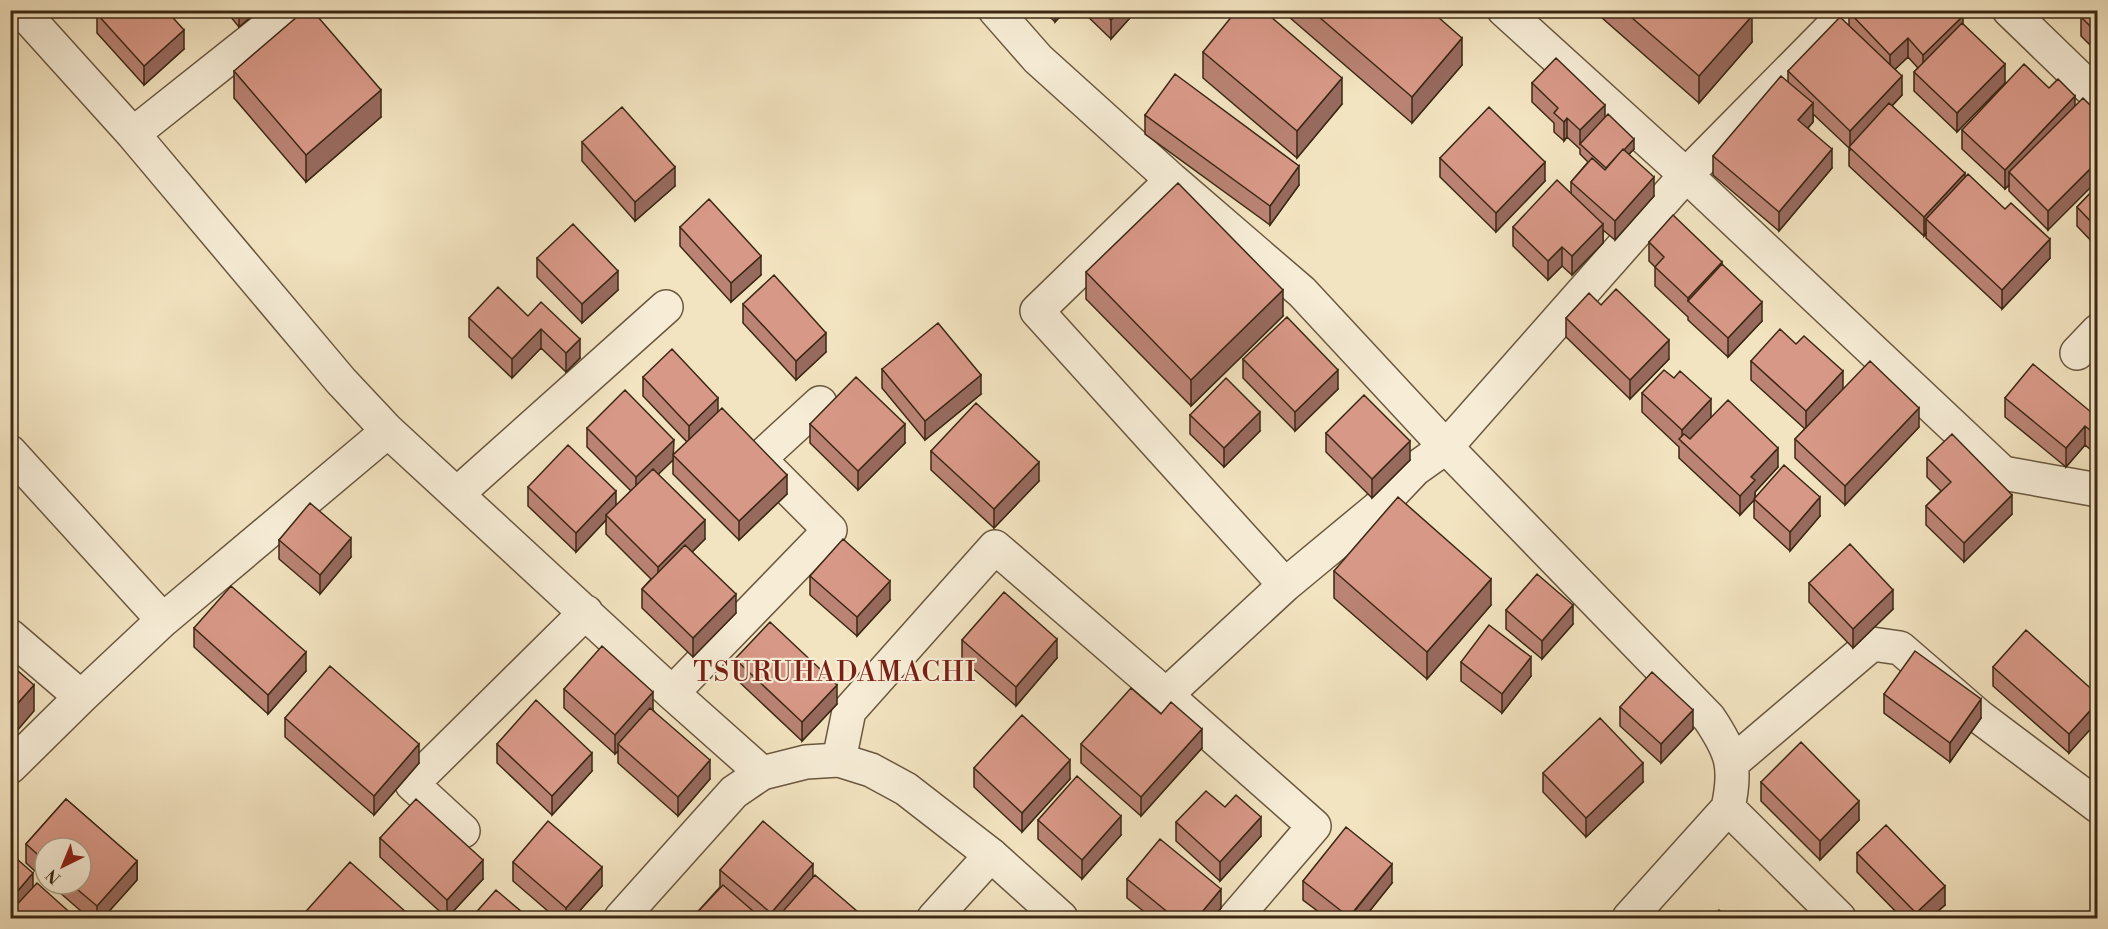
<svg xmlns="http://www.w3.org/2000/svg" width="2108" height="929" font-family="'Libre Bodoni',serif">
<rect width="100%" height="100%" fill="#f3e4c1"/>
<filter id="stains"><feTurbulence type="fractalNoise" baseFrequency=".00333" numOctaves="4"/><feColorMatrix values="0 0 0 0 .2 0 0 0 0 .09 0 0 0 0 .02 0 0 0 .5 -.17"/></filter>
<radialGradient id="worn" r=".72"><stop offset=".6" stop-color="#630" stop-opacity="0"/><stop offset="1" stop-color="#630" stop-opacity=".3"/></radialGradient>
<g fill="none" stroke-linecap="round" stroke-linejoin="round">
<!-- minor casing -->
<g stroke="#6a573f" stroke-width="36">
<path id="minor" d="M21,10l112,124 208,247 47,50 284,262 90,80
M995,10l43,49 134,121 130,112 144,155 263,271c23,34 28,49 19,90l-99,110
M1504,10l182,165 317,298 95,17
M2009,10l89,86
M133,134l156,-124
M1172,180l-135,131 248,274
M2077,353l21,-22
M10,452l153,168
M457,494l209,-187
M10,636l71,61
M672,693l158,-163 -71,-71 61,-56
M1166,695l148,131 -79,92
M839,760l10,-49 146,-164 171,148 119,-110 93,-77 37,-39 31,-22 240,-272 163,-165
M1732,763l140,-119 28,4 81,70 117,88
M10,767l71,-70 82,-77 225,-189
M1728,808l111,110
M463,831l-51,-47 174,-172
M934,918l57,-63"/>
</g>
<!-- tertiary casing -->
<g stroke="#6a573f" stroke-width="36">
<path id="tertiary" d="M621,918l113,-126 28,-19 44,-11 33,-2 32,10 35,19 85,66 70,63"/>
</g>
<!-- minor -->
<use href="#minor" stroke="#f7edd7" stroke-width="33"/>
<!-- tertiary -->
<use href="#tertiary" stroke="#f7edd7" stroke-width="33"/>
</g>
<!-- wall -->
<path fill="#ba8374" stroke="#3c2814" stroke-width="1.5" d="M225,10h34l-20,17z
M1043,10h23l-11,12z
M1081,10h56l-26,29z
M1281,10h149l32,55 -50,58z
M1593,10h153l6,32 -53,61z
M2080,10h17v42l-16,-16v-19l3,-3z
M1849,12l114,12 42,59 -48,49 -43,-41v-19l4,-4 -10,-11 -13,12 7,26 -10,11 73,72 85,80 -48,51 -76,-71v-5l-2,3 -75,-70v-18l-36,-34v8l-5,6 24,40 -53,63 -66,-56v-19l75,-74v-11l61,-46z
M97,14l87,35 -40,36 -47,-52z
M1203,52l139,52 -45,54 -94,-80z
M234,71l147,46 -75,65 -72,-84z
M1532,83l73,34 29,32 -5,5 25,42 -39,44 -12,-10v13l-31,32 -10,-9 -14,14 -35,-34v-19l58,-34v-11l17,-20 -8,-8v-5l-13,-12 -3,4 -10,-9v-9l-22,-21z
M2049,88l26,18 -27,124 -39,-39v-6l-4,4 -43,-40v-19z
M1145,115l154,70 -29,40 -125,-91z
M582,142l93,44 -40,35 -53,-60z
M1440,158l105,23 -49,51 -56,-55z
M2097,186v61l-20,-21v-19z
M680,227l81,48 -30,27 -51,-56z
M1649,242l73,23 40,56 -34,36 -40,-37v-3l-33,-31v-19l-6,-6z
M537,258l81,32 -36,33 -45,-46z
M1086,272l197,44 -92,90 -105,-107z
M743,304l83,48 -30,28 -53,-57z
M1601,305l68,54 -39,40 -64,-62v-19z
M528,316l52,42 -14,14 -25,-24 -29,30 -43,-41v-19z
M1243,359l95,30 -43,42 -52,-53z
M1751,361l92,28 76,38 -74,78 -50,-47v-19l10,-10 -54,-49z
M882,369l99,25 -56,46 -43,-52z
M643,377l75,35 69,82 -48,46 -66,-66v-14l-15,14 47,65 -13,13 44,61 -43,44 -51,-49v-19l9,-10 -45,-45v-14l-30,32 -48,-46v-19l88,19 15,-15 -44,-44v-19l87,26 13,-12 -44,-46z
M1642,393l69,24 67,50 -23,25v6l65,18 -30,35 -36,-33v-18l-14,15 -61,-57v-11l-37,-35z
M2005,398l92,19v38l-12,-10 -19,22 -61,-50z
M1190,415l70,16 -36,36 -34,-33z
M810,424l95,19 -47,47 -48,-47z
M1326,433l84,27 -38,38 -46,-46z
M931,451l108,30 -45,47 -63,-58z
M1927,458l85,56 -48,48 -38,-37v-19l15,-15 -14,-14z
M279,540l72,17 -31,37 -41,-35z
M1334,571l157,34 -64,74 -93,-81z
M810,576l80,24 -33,36 -47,-41z
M1809,583l84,26 -40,39 -44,-46z
M1506,610l67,14 -31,35 -36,-30z
M194,628l112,43 -38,43 -74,-67z
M962,640l95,18 -41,48 -54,-47z
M735,659l102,45 -35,37 -67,-63z
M1461,662l70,14 -29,37 -41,-32z
M1993,667l104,27 -28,59 -76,-67z
M564,689l89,21 57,69 -32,37 -60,-53v-12l-3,3 -51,-46z
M1884,694l97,24 -31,44 -66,-49z
M1620,707l73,22 -32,34 -41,-37z
M1161,714l41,34 -61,68 -60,-53v-19z
M285,718l134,45 -45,52 -89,-78z
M497,744l95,27 -40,44 -55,-52z
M974,768l96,11 -48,53 -48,-45z
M1543,773l100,9 -57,55 -43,-45z
M1761,782l98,38 -39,40 -59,-59z
M66,799l71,62v19l-34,38h-14l-39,-34h31v-36h-36v32l-19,-17v-19z
M1225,807l36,29 -41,45 -44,-40v-19z
M1038,820l83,15 -39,44 -44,-40z
M380,838l103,41 -36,39 -67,-61z
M1857,853l88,52 -15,13h-28l-45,-46z
M513,862l89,24 -29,32h-17l-43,-37z
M720,870l93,7 52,41h-173l28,-31z
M1127,879l94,29 -8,10h-61l-25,-20z
M1303,881l89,2 -28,35h-37l-24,-18z"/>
<!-- shaded-wall -->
<path fill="#976a5e" stroke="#3c2814" stroke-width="1.5" d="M239,10h20l-20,17z
M1055,10h11l-11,12z
M1120,10h17l-26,29v-19z
M1752,16v26l-53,61v-27z
M1963,16v19l-40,39v-19z
M184,30v19l-40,36v-19z
M11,31v19l-1,1v-19z
M1462,38v27l-50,58v-26z
M1908,38v19l-18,17v-19z
M2005,64v19l-48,49v-19z
M1902,76v19l-52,55v-19z
M1342,78v26l-45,54v-27z
M381,90v27l-75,65v-27z
M2075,96v19l-66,57v13l-4,4v-19z
M1813,103v19l-15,17v-19z
M1605,105v18l-25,21v-14z
M1567,118v19l-3,4v-19z
M1634,139v10l-28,29v-9z
M1832,149v19l-53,63v-19z
M1545,162v19l-49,51v-19z
M2097,162v19l-49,49v-19z
M1299,166v19l-29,40v-19z
M675,167v19l-40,35v-19z
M1965,173v19l-39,27v14l-2,3v-19z
M1654,177v19l-39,44v-19z
M1603,224v19l-31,32v-19z
M2050,239v19l-48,51v-19z
M1562,247v19l-14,14v-19z
M761,256v19l-30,27v-19z
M1722,262v19l-34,20v-3z
M618,271v19l-36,33v-19z
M1283,290v26l-92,90v-26z
M1762,302v19l-34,36v-19z
M541,329v19l-29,30v-19z
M826,333v19l-30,28v-19z
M580,339v19l-14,14v-19z
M1669,340v19l-39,40v-19z
M1338,370v19l-43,42v-19z
M1843,371v19l-37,40v-19z
M981,375v19l-56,46v-19z
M718,398v19l-29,27v-18z
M1711,399v19l-25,27 -4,-3v-12z
M1919,408v19l-74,78v-19z
M1260,412v19l-36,36v-19z
M905,424v19l-47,47v-19z
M2085,426v19l-19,22v-19z
M674,440l-1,20 -37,36v-19z
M1410,441v19l-38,38v-19z
M1778,448v19l-23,25v7l-15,16v-19l11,-19z
M1039,462v19l-45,47v-19z
M787,475v19l-48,46v-19z
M616,491v19l-10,5v5l-30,32v-19z
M2012,495v19l-48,48v-19z
M1820,497v19l-30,35v-19z
M705,520v19l-47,47v-19z
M351,538v19l-31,37v-19z
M1491,579v26l-64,74v-27z
M890,581v19l-33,36v-19z
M1893,590v19l-40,39v-19z
M736,594v19l-43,44v-19z
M1573,605v19l-31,35v-18z
M1057,639v19l-41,48v-19z
M306,652v19l-38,43v-19z
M1531,657v19l-29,37v-19z
M34,685v26l-24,28v-27z
M837,685v19l-35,37v-19z
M653,692v19l-35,33v7l-3,3v-19z
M1981,699v19l-31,44v-19z
M2097,703v19l-28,31v-19z
M1693,710v19l-32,34v-19z
M1202,729v19l-61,68v-19z
M419,744v19l-45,52v-19z
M592,753v18l-40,44v-19z
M710,760v19l-32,37v-19z
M1070,760v19l-48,53v-19z
M1643,763v19l-57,55v-19z
M1859,801v19l-39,40v-19z
M1121,816v19l-39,44v-19z
M1261,817v19l-41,45v-19z
M483,860v19l-36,39v-18z
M137,861v19l-34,38h-6v-12z
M813,864v19l-30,35h-12v-5z
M1392,864v19l-28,35h-15z
M602,867v19l-29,32h-7v-10z
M33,873v19l-23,23v-15z
M1945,886v19l-15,13h-14v-5z
M1221,889v19l-8,10h-16z
M407,913v5h-5z"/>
<!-- building -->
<path fill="#d89887" stroke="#3c2814" stroke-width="1.5" d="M101,10h65l18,20 -40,36 -47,-52z
M305,10h7l69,80 -75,65 -72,-84z
M1101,10h19l-9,10z
M1237,10h26l79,68 -45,53 -94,-79z
M1311,10h119l32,28 -50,59z
M1623,10h123l6,6 -53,60z
M1851,10h107l5,6 -40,39 -15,-17 -18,17 -41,-43z
M2087,10h10v23l-16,-16z
M1840,17l62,59 -52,55 -62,-60z
M1962,23l43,41 -48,49 -43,-41z
M1556,58l49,47 -25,25 -13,-12 -3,4 -10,-9 4,-5 -26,-25z
M2024,64l25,24 9,-9 17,17 -70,74 -43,-40z
M1175,74l124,92 -29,40 -125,-91z
M1781,76l32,27 -15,17 34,29 -53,63 -66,-56z
M2083,98l14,14v50l-49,49 -39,-39z
M1889,103l76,70 -41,44 -75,-70z
M622,107l53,60 -40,35 -53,-60z
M1489,107l56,55 -49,51 -56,-55z
M1608,114l26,25 -10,11 -1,-1 -17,19 -26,-24z
M1623,149l31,28 -39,44 -44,-39 21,-24 13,12z
M1968,174l37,35 6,-6 39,36 -48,51 -76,-71z
M1557,180l46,44 -31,32 -10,-9 -14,14 -35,-34z
M1178,183l105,107 -92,90 -105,-108z
M2097,186v42l-20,-21z
M709,199l52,57 -30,27 -51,-56z
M1673,215l49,47 -34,36 -33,-31 9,-10 -15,-15z
M573,224l45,47 -36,33 -45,-46z
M1722,264l40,38 -34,36 -40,-37z
M774,275l52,58 -30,28 -53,-57z
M498,287l30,29 13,-14 39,37 -14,14 -25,-24 -29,30 -43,-41z
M1616,289l53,51 -39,40 -64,-62 23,-25 12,12z
M1287,317l51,53 -43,42 -52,-53z
M938,323l43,52 -56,46 -43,-52z
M1780,329l16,15 8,-8 39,35 -37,40 -55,-50z
M672,349l46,49 -29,28 -46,-49z
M1870,361l49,47 -74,78 -50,-47z
M2033,364l64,53v19l-12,-10 -19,22 -61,-50z
M1664,370l10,8 6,-7 31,28 -29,31 -40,-37z
M856,377l49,47 -47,47 -48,-47z
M1226,378l34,34 -36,36 -34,-33z
M625,390l49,50 -38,37 -49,-49z
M1364,395l46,46 -38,38 -46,-46z
M1728,400l50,48 -27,29 4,3 -15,16 -61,-57 5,-5 6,5z
M976,403l63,59 -45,47 -63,-58z
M722,408l65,67 -48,46 -66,-66z
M1952,434l60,61 -48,48 -38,-37 25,-24 -24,-24z
M568,445l48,46 -40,42 -48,-46z
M1784,465l36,32 -30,35 -36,-33z
M653,469l52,51 -47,47 -52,-52z
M1398,497l93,82 -64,73 -93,-81z
M310,503l41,35 -31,37 -41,-35z
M843,539l47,42 -33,36 -47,-41z
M1850,544l43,46 -40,39 -44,-46z
M685,545l51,49 -43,44 -51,-49z
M1537,574l36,31 -31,36 -36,-31z
M231,586l75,66 -38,43 -74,-67z
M1004,592l53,47 -41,48 -54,-47z
M770,622l67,63 -35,37 -67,-63z
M1489,625l42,32 -29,37 -41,-32z
M2026,630l71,64v9l-28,31 -76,-67z
M602,646l51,46 -38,43 -51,-46z
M1915,651l66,48 -31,44 -66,-49z
M10,664l24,21 -24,27z
M330,666l89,78 -45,52 -89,-78z
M1652,672l41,38 -32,34 -41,-37z
M1131,688l30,26 10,-12 31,27 -61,68 -60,-53z
M536,700l56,53 -40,43 -55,-52z
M650,708l60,52 -32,37 -60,-53z
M1022,715l48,45 -48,53 -48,-45z
M1600,718l43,45 -57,55 -43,-45z
M1801,742l58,59 -39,40 -59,-59z
M1077,776l44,40 -39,44 -44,-40z
M1206,791l19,16 11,-12 25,22 -41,45 -44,-40z
M66,799l71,62 -40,45 -26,-22h10v-36h-36v13l-19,-17z
M416,799l67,61 -36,40 -67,-62z
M548,821l54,46 -36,41 -53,-46z
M763,821l50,43 -42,49 -51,-43z
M1886,825l59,61 -29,27 -59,-60z
M1346,827l46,37 -43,53 -46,-36z
M1160,839l61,50 -24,29h-22l-48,-39z
M10,853l23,20 -23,27z
M350,862l57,51 -5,5h-102z
M815,875l50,43h-88z
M37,883l39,35h-61l-5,-3v-3z
M723,885l38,33h-69z
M496,890l33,28h-58z
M1719,910l11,8h-18z"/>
<g text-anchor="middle" stroke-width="4.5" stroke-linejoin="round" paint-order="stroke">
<!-- quarter labels -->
<g font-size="27" letter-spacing="1.5" fill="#7a1f14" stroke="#f7edd7">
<text x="835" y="681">TSURUHADAMACHI</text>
</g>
</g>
<!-- margin -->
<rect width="2108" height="929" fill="none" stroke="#f3e4c1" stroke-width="36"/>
<rect x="12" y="12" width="2084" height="905" fill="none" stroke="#3c2814" stroke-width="3"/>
<rect x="18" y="18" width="2072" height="893" fill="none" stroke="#3c2814" stroke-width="1.5"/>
<!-- north arrow -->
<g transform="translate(63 866) rotate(223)"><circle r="28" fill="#f7edd7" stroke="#ac9e89" stroke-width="1.5"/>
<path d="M0-4.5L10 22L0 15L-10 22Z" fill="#8f2418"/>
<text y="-9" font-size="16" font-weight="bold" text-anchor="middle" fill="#3c2814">N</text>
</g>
<rect width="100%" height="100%" filter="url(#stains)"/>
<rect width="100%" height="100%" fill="url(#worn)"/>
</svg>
